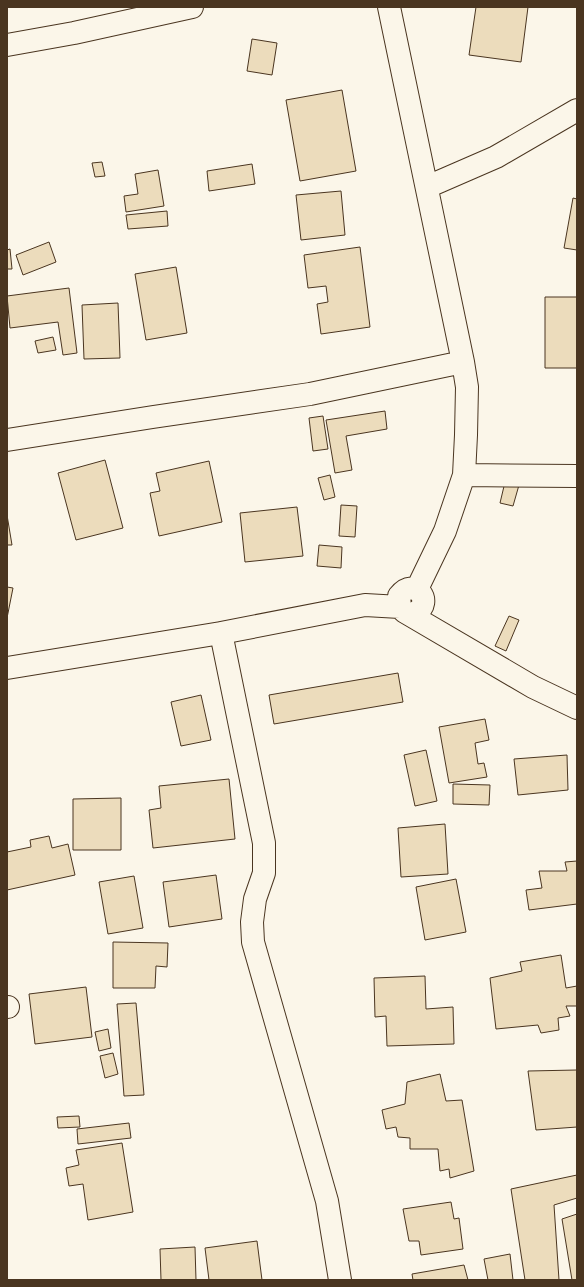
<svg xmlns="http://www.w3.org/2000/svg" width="584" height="1287" font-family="'Golos Text',sans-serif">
<rect width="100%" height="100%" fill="#fbf6e9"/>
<!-- building -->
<path fill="#ecdcbc" stroke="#4a3520" d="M476,7h52l-7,55 -52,-7z
M252,39l25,4 -5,32 -25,-4z
M342,90l14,81 -56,10 -14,-81z
M102,162l3,14 -10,1 -3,-14z
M252,164l3,20 -46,7 -2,-20z
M158,170l6,36 -38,6 -2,-16 14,-2 -3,-20z
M341,191l4,44 -44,5 -5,-45z
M573,198l4,1v51l-13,-2z
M167,211l1,15 -40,3 -2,-14z
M49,242l7,20 -33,13 -7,-20z
M360,247l10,80 -49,7 -4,-30 11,-2 -2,-16 -18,2 -4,-33z
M10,249l2,20h-5v-19z
M176,267l11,66 -41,7 -11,-66z
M69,288l8,65 -14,2 -5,-33 -48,6 -3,-32z
M545,297h32v71h-32z
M118,303l2,55 -36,1 -2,-54z
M53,337l3,13 -18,3 -3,-12z
M385,411l2,18 -41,7 6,34 -17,3 -9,-53z
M323,416l5,33 -15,2 -4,-33z
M105,460l18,68 -47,12 -18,-67z
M209,461l13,61 -63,14 -9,-43 10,-2 -4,-18z
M330,475l5,22 -11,3 -6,-22z
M505,482l14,3 -6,21 -13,-3z
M341,505l16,1 -2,31 -16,-1z
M297,507l6,49 -58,6 -5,-49z
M7,515l5,30h-5z
M319,545l23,2 -1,21 -24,-2z
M7,587l6,1 -6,30z
M509,616l10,4 -13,31 -11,-5z
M398,673l5,29 -129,22 -5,-29z
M201,695l10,45 -30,6 -10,-44z
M485,719l4,21 -14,3 3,21 6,-1 3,14 -38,6 -10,-56z
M426,750l11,51 -22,5 -11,-51z
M567,755l1,35 -50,5 -4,-36z
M229,779l6,60 -82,9 -4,-38 12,-2 -2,-22z
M453,784l37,1 -1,20 -36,-1z
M121,798v52h-48v-51z
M445,824l3,50 -47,3 -3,-49z
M49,836l3,12 16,-4 7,31 -68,15v-38l24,-5 -1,-7z
M577,861v43l-48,6 -3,-20 16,-2 -3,-17h28l-2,-9z
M216,875l6,44 -53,8 -6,-45z
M134,876l9,52 -35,6 -9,-52z
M456,879l10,53 -41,8 -9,-53z
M113,942l55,1 -1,24 -11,-1 -1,22h-42z
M561,955l5,33 11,-2v20h-11l4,10 -12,2 1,12 -18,3 -3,-8 -42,4 -6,-51 32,-7 -2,-9z
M425,976l1,33 27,-2 1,37 -67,2 -1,-30 -11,1 -1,-39z
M86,987l6,50 -57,7 -6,-50z
M136,1003l8,92 -20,1 -7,-92z
M108,1029l3,19 -12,3 -4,-19z
M113,1053l5,21 -13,4 -5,-22z
M577,1070v57l-41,3 -8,-59z
M440,1074l6,27 16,-1 12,71 -24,7 -1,-9 -9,2 -2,-22h-28v-11l-12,-1 -2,-10 -10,2 -4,-19 23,-6 2,-22z
M79,1116l1,11 -22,1 -1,-11z
M129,1123l2,15 -53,6 -1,-15z
M122,1143l11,69 -45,8 -5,-36 -14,2 -3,-18 13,-3 -3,-15z
M577,1175v23l-23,7 5,75h-34l-14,-91z
M451,1202l3,17 5,-1 4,31 -42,6 -2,-14h-10l-6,-32z
M577,1214v66h-5l-10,-61z
M257,1241l5,39h-53l-4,-32z
M195,1247l1,33h-35l-1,-31z
M510,1254l3,26h-25l-4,-21z
M464,1265l4,15h-55l-1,-6z"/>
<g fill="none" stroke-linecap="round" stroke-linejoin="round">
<!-- minor casing -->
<g stroke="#4a3520" stroke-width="24">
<path id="minor" d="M389,7l74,355 4,25 -1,48 -2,40 -19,56 -28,58
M7,45l67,-12 118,-26
M427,187l69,-30 81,-47
M7,440l146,-23 157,-23 153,-32
M464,475l113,1
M405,612l128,75 44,21
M221,633l43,210v30l-9,26 -3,23 1,20 74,259 13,79
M7,668l214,-35 144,-28 35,2c4,5 9,9 16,5 18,-9 -1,-37 -17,-16l1,11
M7,1007h1"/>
</g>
<!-- minor -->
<use href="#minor" stroke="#fbf6e9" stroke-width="22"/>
</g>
<!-- border -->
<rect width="584" height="1287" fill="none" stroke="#4a3520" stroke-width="16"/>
</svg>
